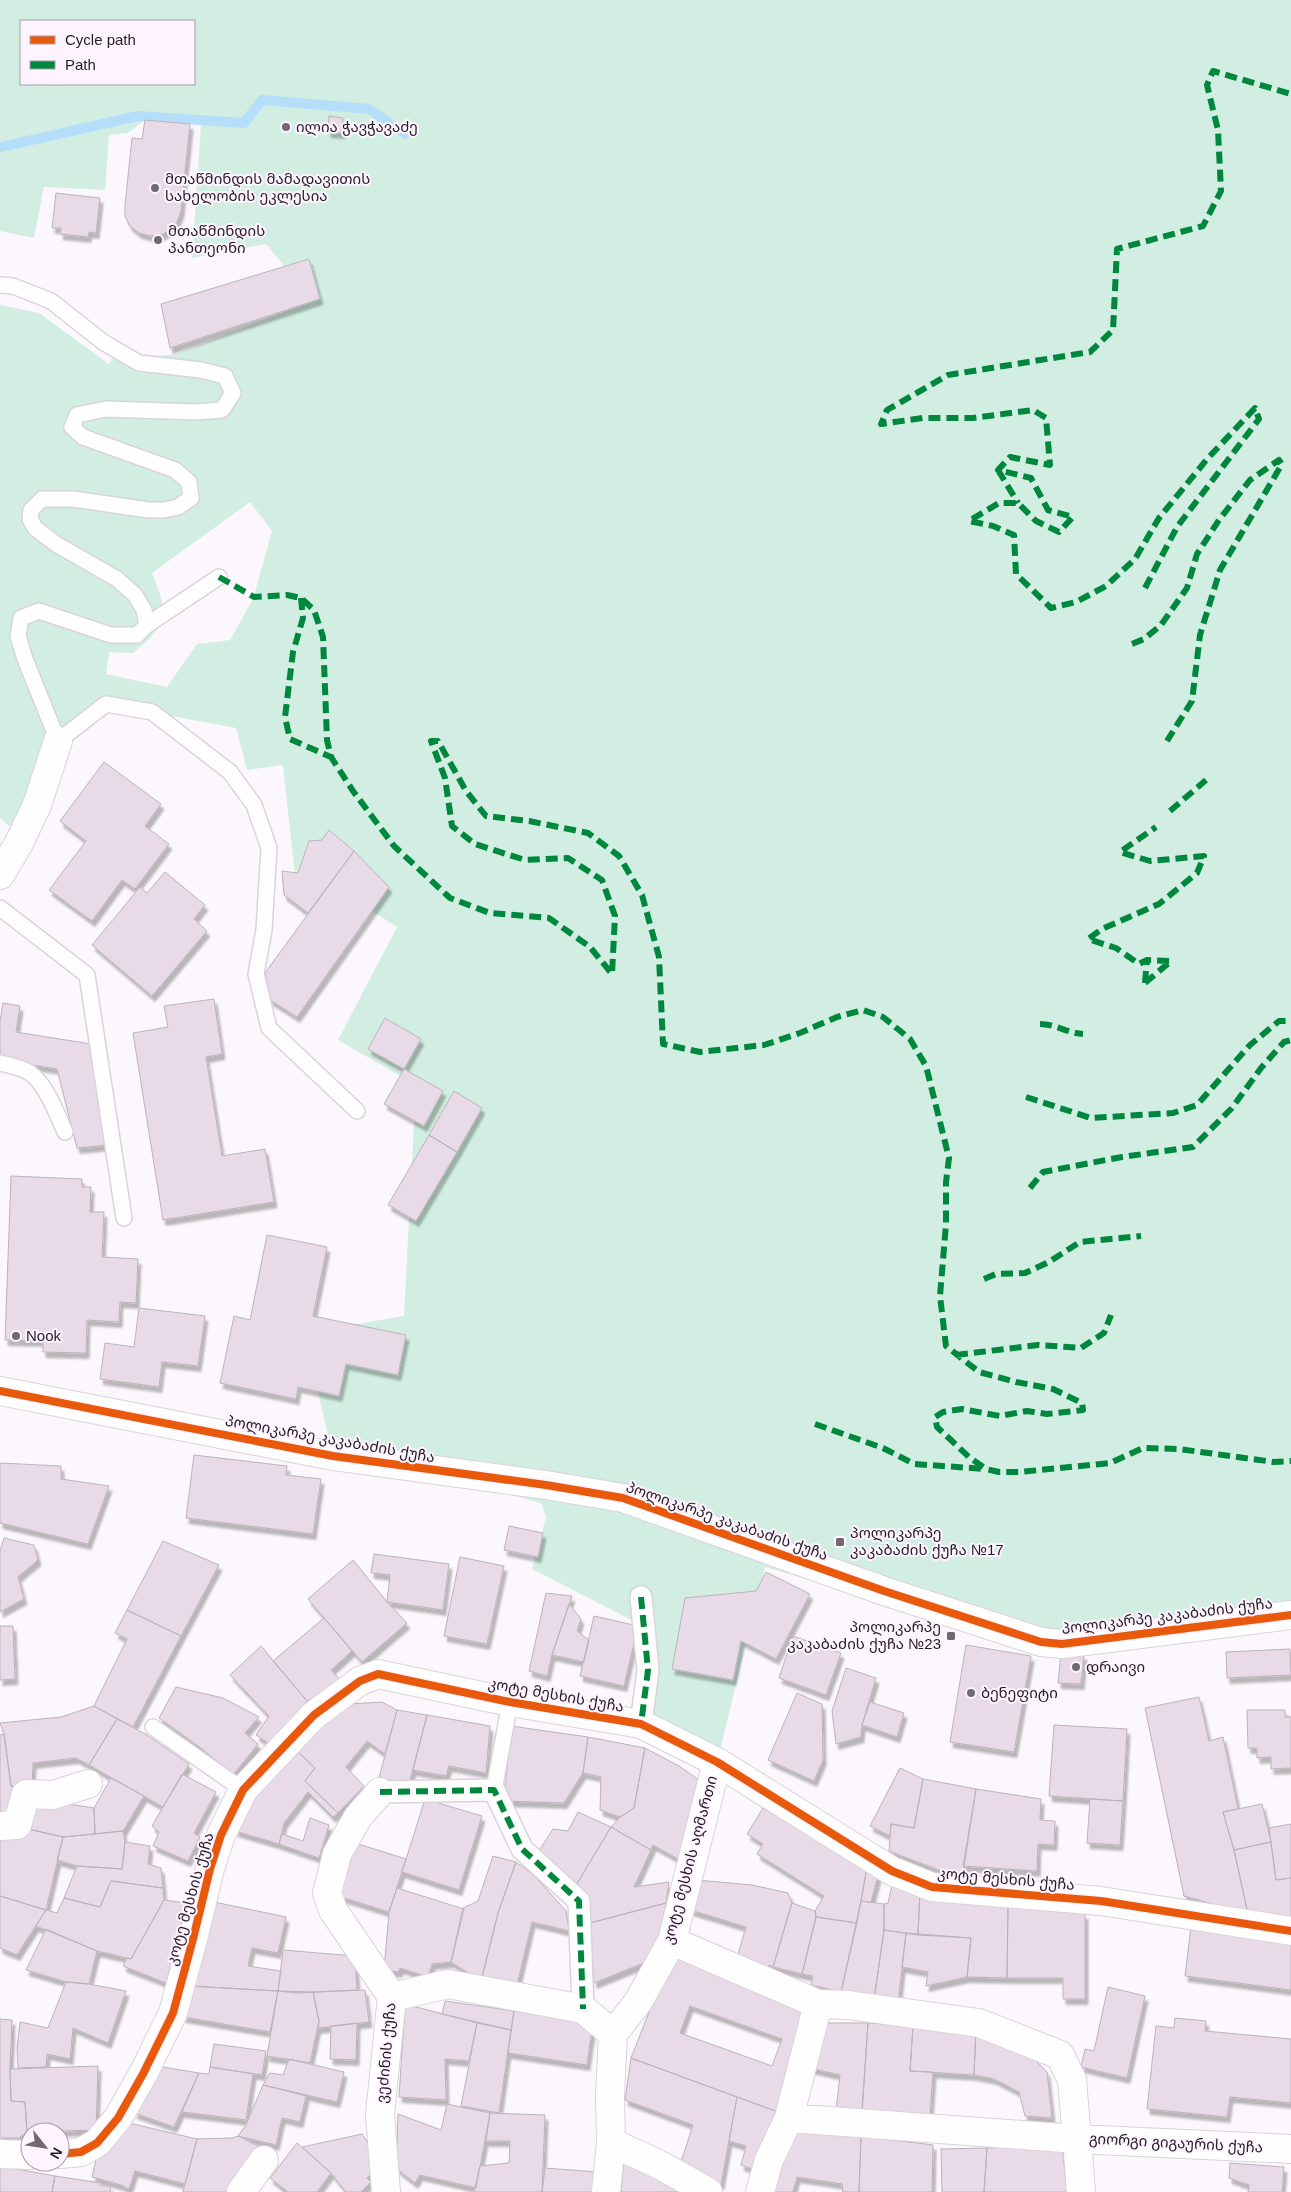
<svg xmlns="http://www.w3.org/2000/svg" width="1291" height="2192" font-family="Arial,'Noto Sans Georgian',sans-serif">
<defs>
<filter id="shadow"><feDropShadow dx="3" dy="5.5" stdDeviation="1" flood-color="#0004"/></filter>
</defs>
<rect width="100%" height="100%" fill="#fcf7fc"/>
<!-- green -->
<path fill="#d2eee2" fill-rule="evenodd" d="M0,0h1291v1623l-245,25 -281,-81 -48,195 -76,-38 4,-97 -113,-58 14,-52 -5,-14 -40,-11 -168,-36 -29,-123 100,-17 12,-231 -78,-45 59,-113 -72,-46 -30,-6 -12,-110 -36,5 -11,-42 -130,-24 -48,37 -46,87 -12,-10v-513l39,8 70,51 13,-19 22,11 30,-1 146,-57 -11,-39 -25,7 -18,-22 -74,14 9,-134 -56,-4 -17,13 -19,2 -4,55 -61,-3 -10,51 -34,-7zM21,21h173v63h-173zM250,502l22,29 -19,68 -23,41 -33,4 -30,43 -61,-13 3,-22 24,1c35,-28 36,-39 19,-80z"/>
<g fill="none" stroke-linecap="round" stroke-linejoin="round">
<!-- stream -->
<path stroke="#b5defb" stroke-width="10" d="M0,147l138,-31 106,7 18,-23 107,9 36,25"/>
</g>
<!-- building -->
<path fill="#e9dae8" stroke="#bab3b9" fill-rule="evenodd" filter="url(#shadow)" d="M329,116l14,2 -1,15 -14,-1z
M145,120l45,4 -9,87 -4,11 -7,8 -9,5 -11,1 -11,-3 -9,-7 -5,-10v-11l7,-67 10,1z
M56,193l44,5 -4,35 -7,-1 -1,5 -28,-3 1,-6h-9z
M309,259l11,40 -150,49 -9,-44z
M104,762l57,42 -16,22 24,18 -34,45 -13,-9 -30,41 -43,-31 37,-49 -26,-20z
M329,830l25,21 -46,62 -24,-18 -2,-24 16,2 11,-32 13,-1z
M354,851l35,36 -92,130 -27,-17 -5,-27z
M165,872l40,33 -11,14 13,12 -55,65 -60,-51 48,-58 7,6z
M214,999l8,55 -16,3 16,99 43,-7 9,53 -111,18 -30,-187 35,-6 -4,-21z
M3,1003l17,3 -4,26 75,12 17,101 -31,3 -20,-79 -57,-9v-39z
M385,1018l36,21 -17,30 -36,-20z
M404,1069l39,22 -19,35 -40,-22z
M454,1091l28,17 -25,44 -28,-17z
M429,1135l28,17 -41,69 -28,-16z
M11,1176l71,3v8h9l-1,25h14l-2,45 36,2 -2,44 -16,-1 -1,20 -32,-2 -1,33 -43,-1v-11l-38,-1z
M267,1235l60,12 -14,69 93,19 -8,40 -52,-11 -7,32 -41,-9 -2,12 -76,-16 14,-67 16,4z
M139,1308l66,8 -7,50 -36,-4 -3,25 -59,-8 5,-36 29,4z
M194,1455l93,11 -1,9 35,4 -8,55 -127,-16z
M0,1463l61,3v13l48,7 -21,58 -88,-21z
M509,1526l34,7 -5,24 -34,-7z
M4,1538l30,7 4,15 -20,17 6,22 -24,13v-61z
M163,1541l56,24 -38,71 -54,-26z
M374,1554l75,10 -6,46 -56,-8 3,-27 -19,-2z
M460,1557l44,9 -17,78 -43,-8z
M353,1560l34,42 20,21 -45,39 -54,-63z
M766,1572l44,22 -34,65 -35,-18 -8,39 -61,-11 13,-71 71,-7z
M546,1593l26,3 -20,59 -5,21 -18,-5z
M569,1604l12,15 -4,12 12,9 -5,22 -32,-7z
M127,1610l54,26 -48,91 -39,-21 33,-67 -12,-6z
M594,1616l44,10 -14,60 -44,-10z
M324,1618l28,33 -21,19 12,13 -36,18 -34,-40z
M0,1626h13l2,53 -15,1z
M793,1636l48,17 -15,42 -47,-17z
M966,1645l65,11 -17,96 -64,-10z
M261,1646l46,55 -34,45 -17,-11 13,-19 -39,-41z
M1290,1649l1,26 -64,3 -1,-26z
M1061,1653l23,2 -3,29 -23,-1z
M846,1668l30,10 -14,47 -1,12 -25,7 -4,-33z
M176,1687l47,11 36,19 -14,16 13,11 -25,31 -32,-27 -42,-30z
M797,1693l25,11 1,56 -9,21 -46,-21z
M1199,1697l10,44 14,-4 15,72 -15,3 11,38 14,64 -64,-18 -39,-188z
M382,1702l15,8 -12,44 -18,-13 -21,26 18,19 -26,27 -33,-32 10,-13 -20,-19 25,-25 30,-20z
M870,1702l34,11 -7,24 -35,-12z
M94,1706l23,13 -28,46 -13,-7 -43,5 -1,24 -21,-1 -7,-52 -4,-11 61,-6z
M397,1710l30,5 -18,69 -30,-6z
M1247,1710h38v7h6v51l-20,1v-12l-14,1v-10h-9z
M427,1715l63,11 -4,47 -37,-7 -3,10 -33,-6z
M117,1719l30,16 42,29 -26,43 -74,-42z
M1054,1725l73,4 -4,72 -74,-5z
M511,1726l77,11 -5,36 -19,30 -60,-2z
M4,1734l7,52 11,4 -22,32v-87z
M588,1737l57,11 -11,60 -14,9 -20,-7 1,-33 -18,-4z
M645,1748l34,18 20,14 -19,80 -27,-15 -2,5 -40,-23 9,-10 14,-9z
M295,1749l20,19 -10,13 33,32 -5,4 -25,-25 -24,31 -5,21 -44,-13 9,-23z
M900,1768l23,11 -9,49 -23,-4 -1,12 -20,-10z
M182,1774l34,18 -22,41 6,4 -12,24 -35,-15 6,-14 -7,-6z
M111,1778l33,18 -21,35 -28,3 -1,-26z
M923,1779l53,10 -14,90 -73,-28 2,-27 23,4z
M976,1789l65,10 -1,21 15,1 -1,24 -16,-1 -1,27 -74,-5z
M30,1798l64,10 1,26 -32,3 -35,-8z
M425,1799l57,17 -23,74 -57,-18z
M1090,1799l33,2 -3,44 -33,-2z
M1262,1804l9,38 -37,8 -11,-38z
M763,1808l104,59 -10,56 -41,-6 -1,-6 9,-15 -67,-42 6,-10 -16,-10z
M578,1812l33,15 -36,60 -40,-30 18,-28 15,2z
M310,1818l19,7 -10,33 -40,-14 3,-10 21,7z
M1291,1824v54l-15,2 -7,-52z
M611,1827l40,23 -17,37 35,-5 -3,21 -76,20 -15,-36z
M11,1829h17l35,8 -17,73 -46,-14v-57l3,1z
M123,1831l2,11 -3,27 -45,-3 -20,-6 6,-23z
M125,1842l25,4 -2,18 13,4 2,20 -52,-7 -11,26 -36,-9 13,-32 45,3z
M352,1842l54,17 -17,53 -54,-17z
M1271,1842l5,38 15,-2v39l-43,-3 -14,-64z
M493,1856l23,6 -18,51 -17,68 -30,-19 12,-54 15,-7z
M516,1862l17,12 33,37 3,20 -37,-9 -16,67 -35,-8 17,-68z
M867,1867l12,5 -8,30 -10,-1z
M697,1880l55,5 36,8 4,10 -19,64 -4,-2 -3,10 -31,-11 11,-37 -59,-18z
M111,1881l52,7 1,12 -33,59 -34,-8 -61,-25 10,-16 11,3 7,-15 36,9z
M893,1881l27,10 -2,44 -34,-5v-26l4,-1z
M397,1888l67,21 -13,53 -19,2 -4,13 -28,-9 -1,4 -15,-2 5,-58z
M920,1891l88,16 -1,71 -40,-1 4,-39 -53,-3z
M0,1896l46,14 -29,45 -17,-7z
M164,1900l23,3 -21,80 -43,-17 4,-8 4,1z
M861,1901l23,3v26l-10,70 -33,-8z
M214,1902l72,15 -8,36 -26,-5 -4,18 33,5 -3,20 -88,-5z
M666,1903l-10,55 -62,25 -4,-60z
M792,1903l23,8 1,6 -14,57 -29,-7z
M1008,1907l77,7v85h-22v-21h-56z
M816,1917l41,6 -16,69 -30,-7 2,-9 -11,-2z
M1191,1926l100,13v51l-106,-14z
M46,1929l51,22 -8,33 -23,-2 -40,-12z
M884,1930l22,3 -8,71 -24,-4z
M906,1933l65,5 -4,39 -41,9 2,-14 -26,-5z
M675,1946l137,64 -34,102 -147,-54zM690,2006l92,33 -10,27 -92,-33z
M283,1950l72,6 2,34 -60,3 -19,-2z
M66,1982l23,2 37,7 -18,52 -35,-15 -3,31 -23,-5 -1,13 -28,1 -1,-20 3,-26 28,6z
M190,1986l88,5 -8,41 -87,-15z
M1108,1987l37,9 -18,82 -46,-11 4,-18 9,2z
M365,1990l4,32 -51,6 1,-7 -6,-29z
M278,1991l35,1 6,29 -9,42 -43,-7z
M445,2001l69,10 -3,19 -69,-16z
M405,2004l72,19 -8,38 -24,-2 1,41 -47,-3z
M514,2011l79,12 -6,42 -79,-12z
M1175,2018l31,3 -1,10 86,8v64l-61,-6 -3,20 -80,-8 9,-83 18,2z
M0,2019l12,1 -2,49 1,32 14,1 2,30 -8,6h-19z
M357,2023l-1,37 -26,-1 1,-33z
M477,2023l34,7 -12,83 -38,-7z
M821,2023h47l-6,89 -26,-2 4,-35 -31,-7z
M868,2023l45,3 -3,45 23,1 -3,44 -68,-4z
M913,2026l63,3 -2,46 -64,-4z
M976,2029l50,22 21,21 5,46 -27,-2 -6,-24 -25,-13 -20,-4z
M214,2044l52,7 -4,24 -52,-8z
M631,2058l106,39 -16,87 -43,-13 15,-46 -68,-25z
M289,2059l55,13 -7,30 -74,-17 7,-12 13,2z
M98,2066l-2,64 -69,2 -2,-30 -14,-1 -1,-32z
M157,2066l42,7 -25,54 -40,-14z
M210,2067l43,7 -7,46 -64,-8 17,-39 10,1z
M263,2085l43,11 -6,26 -18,-4 -6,27 -38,-9 8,-11z
M737,2097l41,15 -17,60 -20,-7 5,-19 -17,-5z
M447,2104l43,9 -14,75 -56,-13 -5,8 -19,-15 2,-54 43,16z
M490,2113l55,2 -3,77h-68l6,-26 29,-3 1,-22h-24z
M129,2123l68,16 -12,45 -50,-13 -6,18 -8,-4 -29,-8 4,-17z
M792,2127l69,9 -2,56h-16l-1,-8 -45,-7 -4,15h-21l7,-15z
M362,2134l19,30 -14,14 4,4 -10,10h-15l-15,-19 -29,-26z
M238,2136l20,10 -26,46h-49l14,-53 35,-1z
M861,2136l72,9 -1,47h-73z
M297,2143l34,30 -14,19h-29l-18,-14z
M1062,2145l5,47h-83l3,-44z
M987,2148l-3,44h-42l-1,-43z
M624,2154l74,38h-77z
M1230,2163l54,4 -2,25h-34l1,-7 -20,-7z
M0,2166l55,10 -3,16h-52z
M545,2168l53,4 -2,20h-54z
M55,2176l46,7 -1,2 11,2 -1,5h-58z"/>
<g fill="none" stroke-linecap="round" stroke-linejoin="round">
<!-- service casing -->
<g stroke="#dad3da" stroke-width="18">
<path id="service" d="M0,285l13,1 38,15 52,41 36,21 62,7 24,6 8,17 -11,17 -26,2 -90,-3 -29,6 -5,12 11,10 92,33 14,12 2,16 -13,9 -14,3h-16l-75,-11h-31l-11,11 -1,9 5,9 21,16 61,35 18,16 9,15 3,15
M219,577l-72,48 -10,10h-26l-72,-24 -18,7 -3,18 7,23 33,82 48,-37 46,8 78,60 24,33 15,43 -5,82 -8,44 13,54 88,83
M0,908l87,67 37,243
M0,1063c10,2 21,4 30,10 16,11 27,41 35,59
M153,1727l90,63
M494,1790l16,-88"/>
</g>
<!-- pedestrian casing -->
<g stroke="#dad3da" stroke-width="24">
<path id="pedestrian" d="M641,1597l7,73 -7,54
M380,1792l114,-2 28,59 57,52 4,108"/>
</g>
<!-- minor casing -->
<g stroke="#dad3da" stroke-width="30">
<path id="minor" d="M0,875l19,-32 18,-38 21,-64
M380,1792l-22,25 -21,37 -10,39 6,17 59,87 -12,117 6,78
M0,1826l17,-1 9,-31 27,1 35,-11
M672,1941l146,63 30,1 131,18 81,32 12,25 5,59 214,10
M392,1997l56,-13 135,25 30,25
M613,2034l25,-32 34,-61 45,-179
M789,2118l288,21 4,53
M611,2142l51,24 46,26
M0,2154l30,1
M60,2154l21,-2 16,-9 21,-25 25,-44 30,-61 20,-74 17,-70 11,-34 22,-45 71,-75 46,-34 18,-7 132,28 131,22 76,38 175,109 40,16 169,14 190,30
M241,2192l23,-32
M606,2192l5,-50 -1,-47 3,-61
M760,2192l9,-32 20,-42 29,-114"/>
</g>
<!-- tertiary casing -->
<g stroke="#dad3da" stroke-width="30">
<path id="tertiary" d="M0,1391l333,65 213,29 77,13 261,93 157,51 21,2 229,-29"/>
</g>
<!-- service -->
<use href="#service" stroke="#fffeff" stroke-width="15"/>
<!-- pedestrian -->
<use href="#pedestrian" stroke="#fffeff" stroke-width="21"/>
<!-- minor -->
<use href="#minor" stroke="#fffeff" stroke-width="28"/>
<!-- tertiary -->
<use href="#tertiary" stroke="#fffeff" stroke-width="28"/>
<!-- quiet -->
<path stroke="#00873e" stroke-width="6" stroke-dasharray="12 6" stroke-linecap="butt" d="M998,470l20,33
M219,577l35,20 33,-2 14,3 13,12 9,27 4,103 4,17 22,34 41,55 56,52 40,15 59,5 41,29 22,27 3,-58 -13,-36 -34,-22 -43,2 -50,-16 -23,-18 -7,-48 -14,-37h7l28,50 20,25 43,5 59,12 31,23 23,39 17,62 4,87 37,8 64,-7 36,-12 37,-16 26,-7 20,7 27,22 16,27 23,92 -3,24v42l-6,72 6,50 33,26 37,10 37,7 29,14 1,7 -36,4 -20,-3 -27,5 -38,-7 -19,3 -8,5 2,10 32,30 17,12 13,3h21l90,-9 33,-15 36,1 95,13 17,-1
M1145,588l32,-61 82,-108 -4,-11 -47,50 -49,60 -24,41 -29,27 -30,16 -25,6 -35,-34 -2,-39 -21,-9 -24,-5 30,-18h19l18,18 23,11 14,-15 -25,-7 -17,-32 -33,-8 12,-13 40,8 -4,-47 -13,-8 -60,8h-50l-42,6 6,-14 61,-35 142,-23 23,-22 4,-81 86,-23 18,-35 -3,-61 -11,-45 6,-14 78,23
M301,598l2,20 -10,34 -8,65 5,22 41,18
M1132,644l12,-5 17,-14 26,-37 10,-34 22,-34 31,-40 29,-20 3,4 -62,106 -20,65 -8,66 -25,40
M1170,811l36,-31
M1145,983l26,-22 -24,-1 -8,4 -23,-16 -28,-9 14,-10 57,-25 38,-31 7,-17 -54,5 -30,-9 36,-25
M1145,983l2,-23
M1040,1024c15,0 27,9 43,10
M1026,1097l65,21 82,-5 24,-8 53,-60 29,-24h12
M1030,1188l13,-16 79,-15 71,-10 39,-39 29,-40 23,-26 7,-2
M984,1279l12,-5 29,-1 24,-11 31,-20 61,-6
M956,1355l82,-10 43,3 23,-15 7,-18
M815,1424l68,24 31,16 72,5
M641,1597l7,73 -7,54
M380,1792l114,-2 28,59 57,52 4,108"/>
<!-- cycleway casing -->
<g stroke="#fef4ff" stroke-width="11">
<path id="cycleway" d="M0,1391l333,65 213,29 77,13 261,93 157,51 21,2 229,-29
M60,2154l21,-2 16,-9 21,-25 25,-44 30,-61 20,-74 17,-70 11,-34 22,-45 71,-75 46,-34 18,-7 132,28 131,22 76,38 175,109 40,16 169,14 190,30"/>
</g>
<!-- cycleway -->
<use href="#cycleway" stroke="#e8590c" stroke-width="8"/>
</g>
<!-- markers -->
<g fill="#706971" stroke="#fef4ff" stroke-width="2">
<circle cx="286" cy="127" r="5"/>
<circle cx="155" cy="188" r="5"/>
<circle cx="158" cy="240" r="5"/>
<circle cx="16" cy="1336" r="5"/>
<rect x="835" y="1537" width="10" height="10" rx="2.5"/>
<rect x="946" y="1631" width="10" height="10" rx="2.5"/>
<circle cx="1076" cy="1667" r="5"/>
<circle cx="971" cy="1693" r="5"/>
</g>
<g text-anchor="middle" stroke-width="4" stroke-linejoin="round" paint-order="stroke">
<!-- poi labels -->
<g font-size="15" fill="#251c26" stroke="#fef4ff" text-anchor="start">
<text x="296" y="132">ილია ჭავჭავაძე</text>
<text x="165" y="184">მთაწმინდის მამადავითის<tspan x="165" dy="17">სახელობის ეკლესია</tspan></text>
<text x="168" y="236">მთაწმინდის<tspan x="168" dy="17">პანთეონი</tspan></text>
<text x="26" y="1341">Nook</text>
<text x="850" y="1538">პოლიკარპე<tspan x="850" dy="17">კაკაბაძის ქუჩა №17</tspan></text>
<text x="941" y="1632" text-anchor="end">პოლიკარპე<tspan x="941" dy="17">კაკაბაძის ქუჩა №23</tspan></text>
<text x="1086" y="1672">დრაივი</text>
<text x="981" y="1698">ბენეფიტი</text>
</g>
<!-- street labels -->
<g font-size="15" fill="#251c26" stroke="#fef4ff">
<text transform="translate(330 1439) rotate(10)" y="5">პოლიკარპე კაკაბაძის ქუჩა</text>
<text transform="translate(727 1521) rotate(19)" y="5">პოლიკარპე კაკაბაძის ქუჩა</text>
<text transform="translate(1167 1616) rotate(-7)" y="5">პოლიკარპე კაკაბაძის ქუჩა</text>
<text transform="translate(556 1695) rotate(10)" y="5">კოტე მესხის ქუჩა</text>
<text transform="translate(690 1860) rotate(-75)" y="5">კოტე მესხის აღმართი</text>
<text transform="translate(1006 1879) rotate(5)" y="5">კოტე მესხის ქუჩა</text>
<text transform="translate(190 1899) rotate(-74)" y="5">კოტე მესხის ქუჩა</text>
<text transform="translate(386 2053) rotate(-85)" y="5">ვეძინის ქუჩა</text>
<text transform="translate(1176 2143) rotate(3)" y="5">გიორგი გიგაურის ქუჩა</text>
</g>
</g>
<!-- legend -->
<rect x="20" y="20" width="175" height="65" fill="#fef4ff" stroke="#a79ea8"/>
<rect x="30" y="36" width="25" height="8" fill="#e8590c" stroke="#a79ea8"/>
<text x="65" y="45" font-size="15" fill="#251c26">Cycle path</text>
<rect x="30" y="61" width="25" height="8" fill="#00873e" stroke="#a79ea8"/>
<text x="65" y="70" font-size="15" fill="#251c26">Path</text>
<!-- north arrow -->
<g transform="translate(45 2147) rotate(120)"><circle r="24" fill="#fef4ff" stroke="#a79ea8"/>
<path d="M0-4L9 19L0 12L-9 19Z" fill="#706971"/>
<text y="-8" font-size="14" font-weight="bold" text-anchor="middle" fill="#251c26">N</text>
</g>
</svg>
